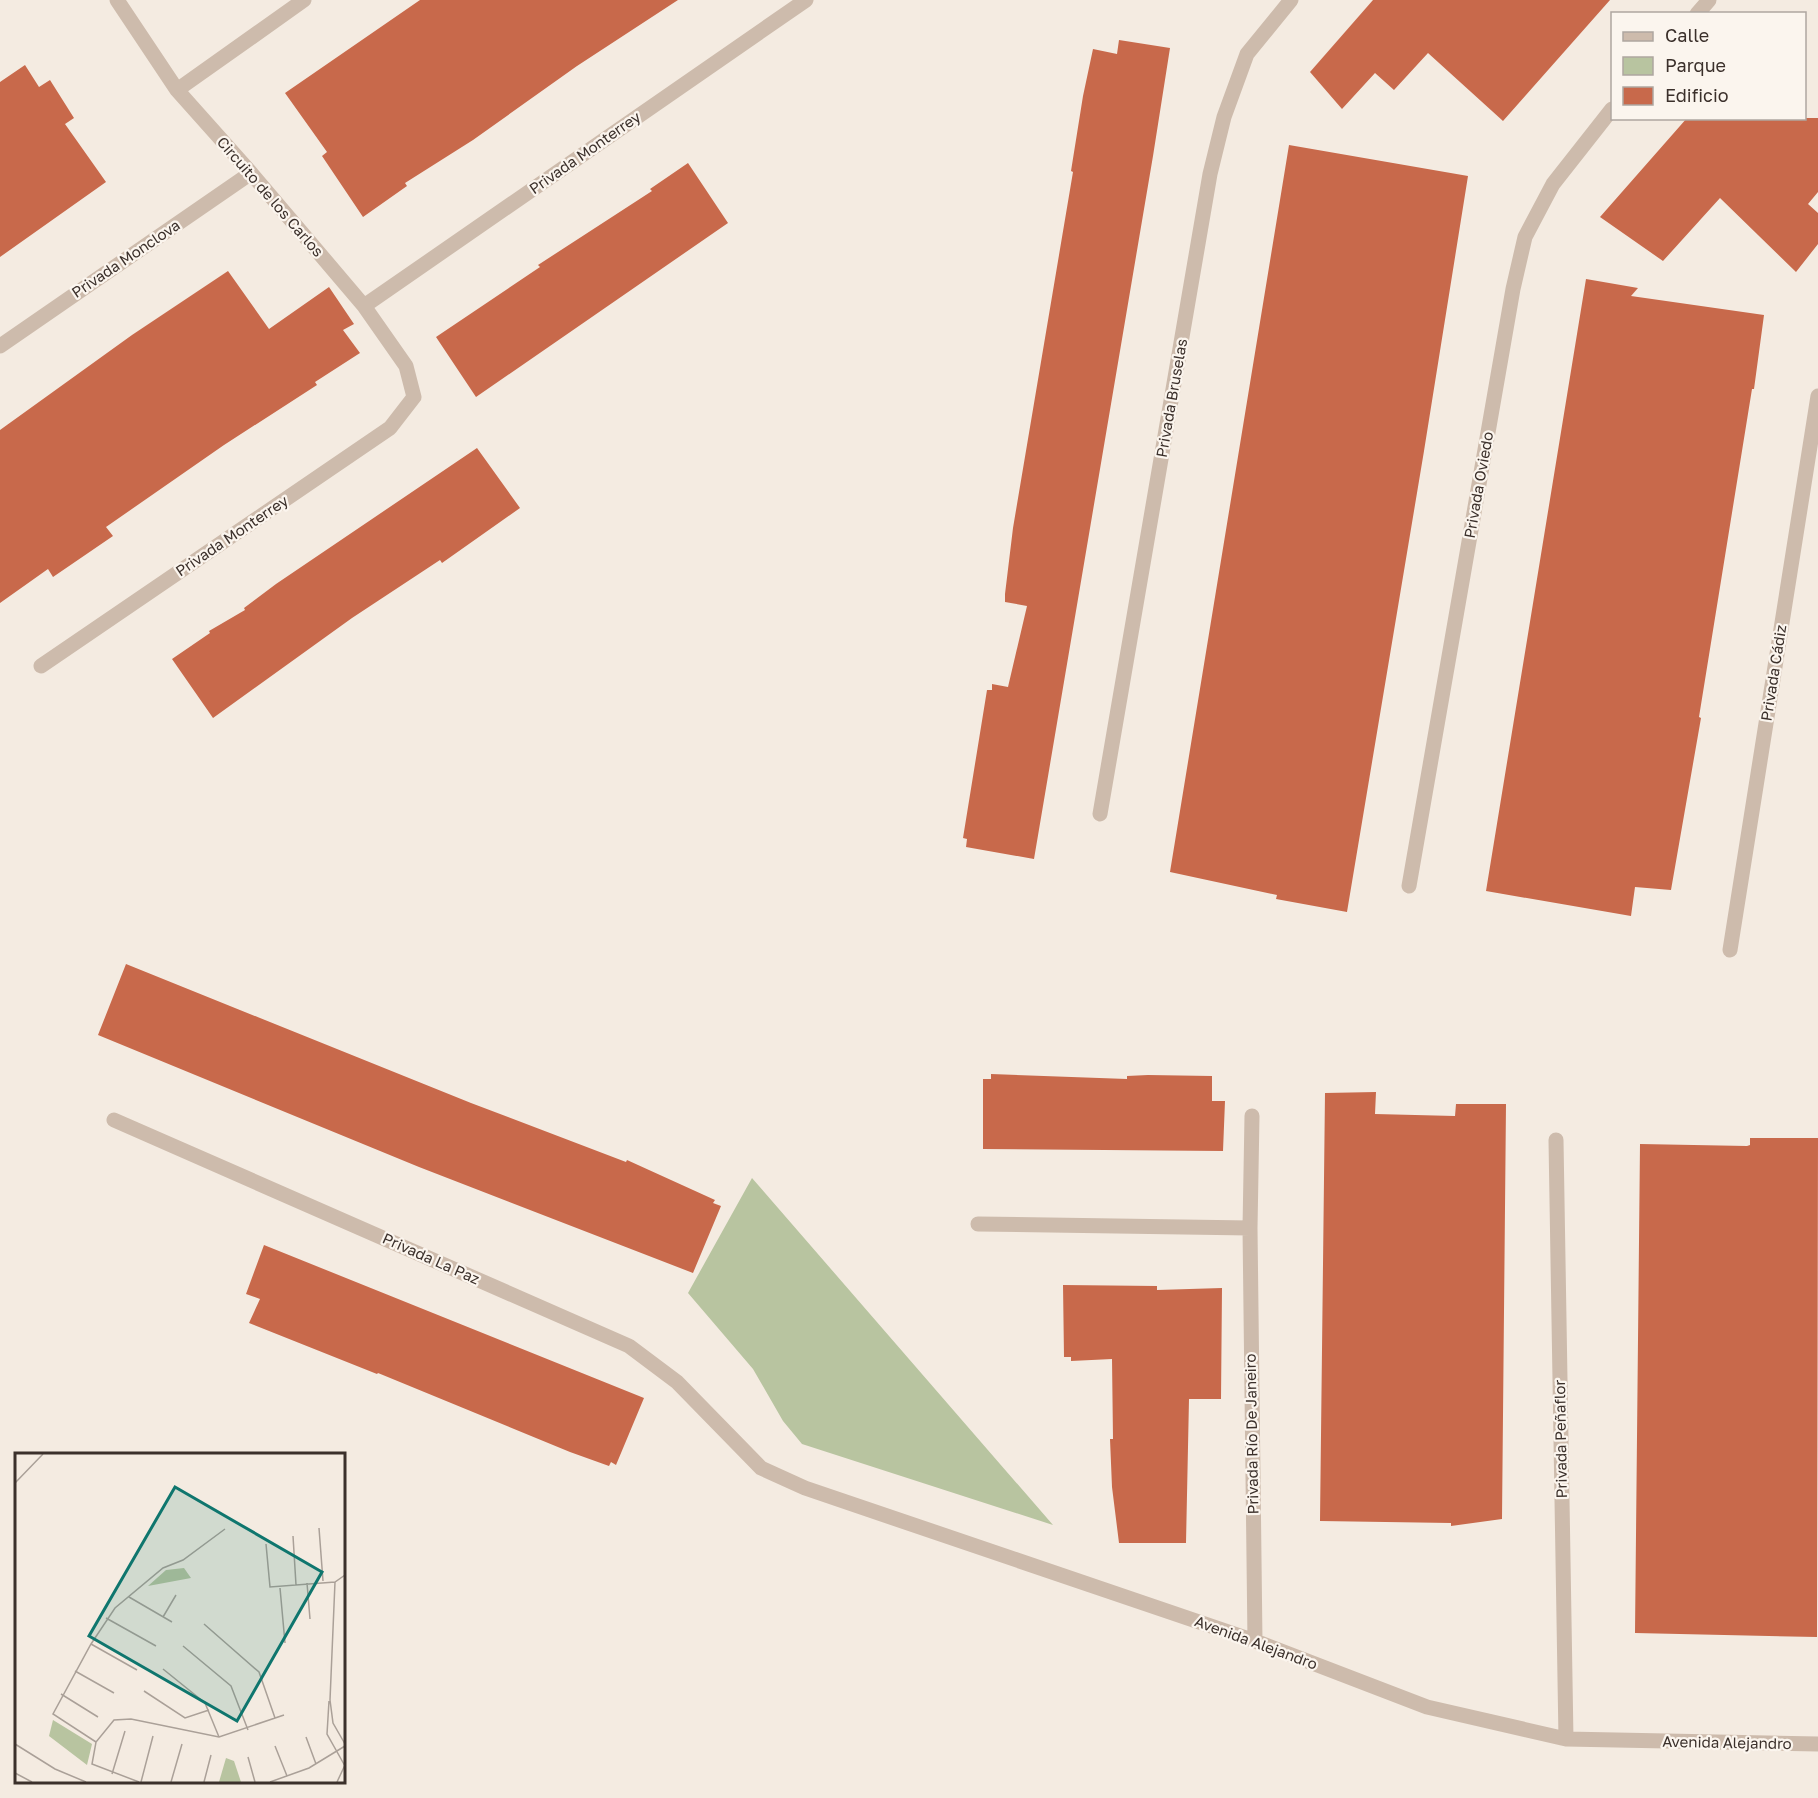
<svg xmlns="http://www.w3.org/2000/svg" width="1818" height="1798" font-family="'Golos Text',sans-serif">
<rect width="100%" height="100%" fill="#f4ebe1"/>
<!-- green -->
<path fill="#b8c4a0" d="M752,1178l301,347 -251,-81 -19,-23 -30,-52 -65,-76z"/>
<!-- building -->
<path fill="#c8694b" d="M420,0h258l-101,66 -104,74 -68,43 2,3 -44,31 -41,-61 5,-4 -42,-59z
M1373,0h237l-107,121 -75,-68 -34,37 -19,-17 -33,36 -32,-37z
M1119,40l51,8 -17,108 -119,703 -68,-12 1,-8 -4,-1 24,-148h5v-6l16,3 19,-81 -22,-4v-8l8,-66 60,-356 -2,-1 12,-75 10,-47 24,5z
M25,65l14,22 11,-7 24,38 -9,6 41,58 -106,75v-175z
M1687,118h131v74l-10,12 10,9v31l-22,28 -76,-74 -57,63 -63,-44z
M1289,145l179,31 -44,275 -77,461 -71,-13 1,-4 -107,-23z
M688,163l40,60 -252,174 -40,-60 104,-70 -2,-2 114,-74 -2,-2z
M228,271l41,58 60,-42 25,37 -11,6 17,23 -45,29 2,3 -93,60 -118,82 7,9 -60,41 -5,-8 -48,34v-173l132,-95z
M1586,279l52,9 -7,8 133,19 -10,74h-2l-53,328 2,1 -30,172 -36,-3 -4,29 -145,-25z
M477,448l43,60 -78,55 -2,-3 -88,58 -139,100 -41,-59 38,-26 -1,-2 36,-21 -1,-2 32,-24z
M126,964l345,139 155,59 1,-2 88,40 -2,3 8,3 -28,67 -274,-106 -321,-132z
M991,1074l136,5v-3l21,-1 64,1v25h13l-2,50 -240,-2v-70h8z
M1376,1092l-1,22 80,2 1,-12h50l-4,415 -51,7v-3l-131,-2 5,-428z
M1750,1138h68l-1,499 -182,-4 5,-489 107,2 3,-1z
M264,1245l380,153 -28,67 -5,-3 -2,4 -39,-14 -192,-79 -1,1 -128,-51 11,-24 -14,-5z
M1063,1285l94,1v4l65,-2 -1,111h-32l-3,144h-67l-7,-56 -2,-48h3l-1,-80 -41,2v-4h-7z"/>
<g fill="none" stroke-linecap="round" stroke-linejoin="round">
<!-- street -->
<path stroke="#cdbbac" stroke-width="15" d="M1697,14l12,-14
M177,90l127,-90
M364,306l442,-306
M0,346l251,-173
M41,666l349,-238 24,-31 -8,-31 -42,-60 -113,-133 -74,-83 -60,-90
M1100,814l110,-640 14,-57 23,-63 44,-54
M1409,886l104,-597 12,-52 28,-53 59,-75
M1730,950l88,-554
M1252,1116l-2,112 5,413
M114,1120l515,226 48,36 84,86 44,20 450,153 172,66 139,32 252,5
M1556,1140l10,599
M978,1224l272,4"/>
</g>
<g text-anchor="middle" stroke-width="4.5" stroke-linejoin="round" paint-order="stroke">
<!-- street labels -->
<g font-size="15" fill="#3b302b" stroke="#fbf5ee">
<text transform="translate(585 153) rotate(-35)" y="5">Privada Monterrey</text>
<text transform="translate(270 197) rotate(49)" y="5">Circuito de los Carlos</text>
<text transform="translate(126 259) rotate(-34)" y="5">Privada Monclova</text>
<text transform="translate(1172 398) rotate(-80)" y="5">Privada Bruselas</text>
<text transform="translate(1479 485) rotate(-80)" y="5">Privada Oviedo</text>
<text transform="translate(232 536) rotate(-34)" y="5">Privada Monterrey</text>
<text transform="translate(1774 673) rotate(-81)" y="5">Privada Cádiz</text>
<text transform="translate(431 1259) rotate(24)" y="5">Privada La Paz</text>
<text transform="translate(1252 1434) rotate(-91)" y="5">Privada Río De Janeiro</text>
<text transform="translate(1561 1439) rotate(-91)" y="5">Privada Peñaflor</text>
<text transform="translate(1256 1643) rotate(20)" y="5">Avenida Alejandro</text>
<text transform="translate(1727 1743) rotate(1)" y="5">Avenida Alejandro</text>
</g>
</g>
<!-- overview -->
<g transform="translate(15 1453)">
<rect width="330" height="330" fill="#f4ebe1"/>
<path d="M169,115l7,10 -43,8 18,-16zM38,267l39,24 -5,21 -38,-29zM211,305l8,3 7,21h-22z" fill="#b8c4a0"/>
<path fill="none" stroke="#aaa098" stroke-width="1.5" d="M0,30l28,-29M304,75l4,53M278,83l3,49M251,91l4,43 65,-5 10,-7M320,129l-5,118 3,23 12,21M292,130l3,36M265,135l5,55M114,144l43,25M148,164l13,-22M91,165l50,28M189,171l55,48 16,46M76,191l46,26M168,193l48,40 17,44M148,216l42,34 14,34M60,218l39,22M129,238l41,27 24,-8M46,241l37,23M314,248l-2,33 18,32M291,284l10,27M81,289l-43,-28 38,-70 24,-36 48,-40 20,-8 42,-31M0,291l40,25 31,13M260,293l12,30M233,304l7,25M0,320l17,9M97,321l13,-43M124,329l-47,-18 4,-22 18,-22 17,-1 88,18 65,-22M126,329l12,-46M156,329l11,-38M189,329l7,-27M255,329l39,-14 36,-22M322,329l8,-17"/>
<path fill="#0f766e" fill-opacity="0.15" stroke="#0f766e" stroke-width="3" d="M160,34l147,85 -85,149 -148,-85z"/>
<rect width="330" height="330" fill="none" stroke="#3b302b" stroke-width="3"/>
</g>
<!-- legend -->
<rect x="1611" y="12" width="195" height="108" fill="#fbf5ee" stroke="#aea6a0" stroke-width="1.5"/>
<rect x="1623" y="32" width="30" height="9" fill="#cdbbac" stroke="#aea6a0" stroke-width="1.5"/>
<text x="1665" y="42" font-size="18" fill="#3b302b">Calle</text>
<rect x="1623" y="57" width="30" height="18" fill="#b8c4a0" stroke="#aea6a0" stroke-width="1.5"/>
<text x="1665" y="72" font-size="18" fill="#3b302b">Parque</text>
<rect x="1623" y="87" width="30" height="18" fill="#c8694b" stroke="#aea6a0" stroke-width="1.5"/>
<text x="1665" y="102" font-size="18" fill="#3b302b">Edificio</text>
</svg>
